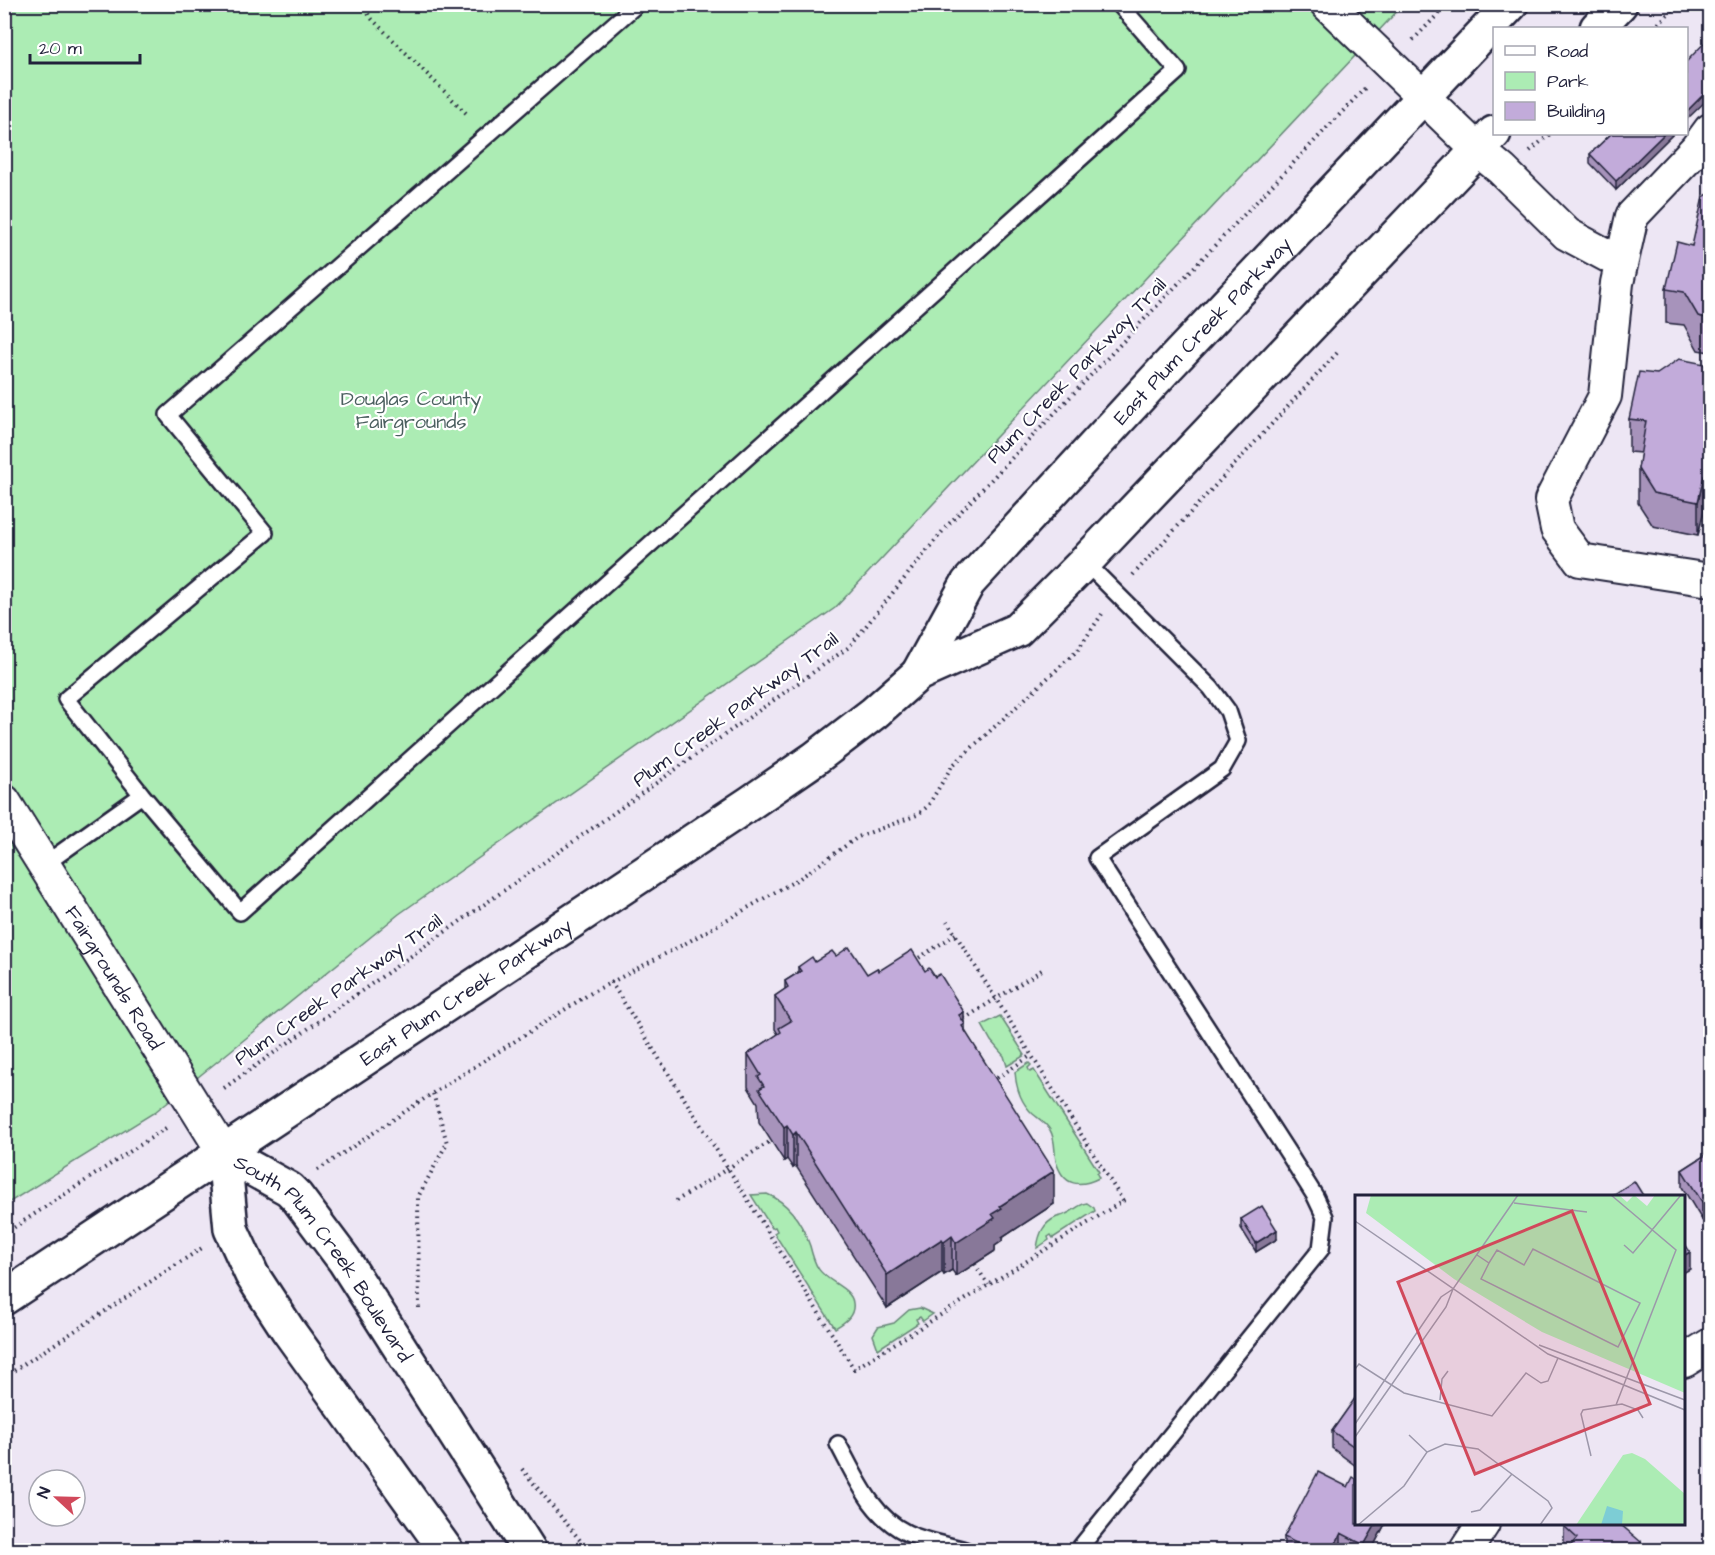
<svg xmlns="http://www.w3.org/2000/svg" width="1715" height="1555" font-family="'Architects Daughter',sans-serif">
<rect width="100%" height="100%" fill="#ede6f4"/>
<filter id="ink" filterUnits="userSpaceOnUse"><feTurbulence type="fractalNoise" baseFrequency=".0167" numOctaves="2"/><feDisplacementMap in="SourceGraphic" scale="12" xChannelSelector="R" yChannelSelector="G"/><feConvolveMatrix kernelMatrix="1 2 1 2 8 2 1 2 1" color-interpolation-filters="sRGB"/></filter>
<g filter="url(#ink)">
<!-- green -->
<path fill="#acecb4" stroke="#678778" stroke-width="1.5" d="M5,5h1398l-568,603 -436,306 -244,198 -150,93z
M1000,1016l25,39 -18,11 -3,-10 -13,-15 -9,-16z
M1029,1063l2,2 -3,3 2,4 4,-2 65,102 -2,2 2,4c-20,10 -36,8 -43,-17 -2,-10 0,-21 -6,-31 -4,-7 -11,-11 -17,-16 -12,-11 -17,-26 -18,-42z
M767,1194c23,9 35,29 43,52 2,8 4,16 8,22 8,14 34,20 35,35 2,13 -9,20 -18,25l-61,-95 3,-2 -2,-4 -3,1 -21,-33z
M1087,1203l7,5 1,3 -42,27 -2,-3 -3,2 1,3 -12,8c2,-14 6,-25 20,-31 3,-1 6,-1 9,-3 8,-3 11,-9 21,-11z
M920,1308l13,6 -10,7 -3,-4 -4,2 2,4 -40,26 -5,-14 5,-8 16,-4 15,-13z"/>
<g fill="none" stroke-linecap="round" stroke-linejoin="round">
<!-- service casing -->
<g stroke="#22223b" stroke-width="20">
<path id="service" d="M637,4l-469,411 97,118 -199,166 76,96 98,117 938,-841 -59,-67
M45,864l97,-69
M838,1444c18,33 33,72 69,89 19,9 39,11 58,17
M1078,1550l243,-301 4,-32 -10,-21 -27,-43 -191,-295 125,-89 16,-28 -10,-30 -17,-23 -126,-126"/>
</g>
<!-- minor casing -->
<g stroke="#22223b" stroke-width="36">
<g id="minor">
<path d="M1327,4l151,146 24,20 65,64 54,29"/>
<path d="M1710,130l-14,19 -64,67 -15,67 -12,113 -54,104 6,29 23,31 130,20"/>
<path id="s1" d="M4,801l220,352"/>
<path d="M1684,1361l26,-16"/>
<path d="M1466,1550l17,-26"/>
</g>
</g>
<!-- tertiary casing -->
<g stroke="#22223b" stroke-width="38">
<g id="tertiary">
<path id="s2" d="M224,1153l65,36 7,7 48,64 185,290"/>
<path d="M224,1153l7,76 21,46 36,55 158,220"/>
</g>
</g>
<!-- secondary casing -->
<g stroke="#22223b" stroke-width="38">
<g id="secondary">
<path d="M1597,28l23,-24"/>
<path id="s3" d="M918,674l50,-91 199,-216 344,-363"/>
<path id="s4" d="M4,1298l746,-495 64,-44 60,-46 44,-39 99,-44 68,-68 409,-429"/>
</g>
</g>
<!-- path -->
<path stroke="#22223b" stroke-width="4" stroke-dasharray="1.5 4.5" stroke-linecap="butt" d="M361,4l11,15 97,97
M1654,28l24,-24
M1413,40l35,-36
M1530,151l20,-17
M1133,575l204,-222
M914,961l42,-27
M611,982l243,387 269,-168 -176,-280
M959,1022l86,-54
M992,1081l40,-26
M224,1088l625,-441 97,-120 419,-439
M318,1170l115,-77 158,-100 95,-50 114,-65 58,-41 59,-22 11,-9 24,-40 125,-115 25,-37
M676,1201l95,-60
M4,1234l165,-108
M975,1264l13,21
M419,1308l-1,-111 29,-54 -14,-50
M4,1377l198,-129
M522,1469l66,81"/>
<!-- service -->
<use href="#service" stroke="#fff" stroke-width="15"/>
<!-- minor -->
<use href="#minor" stroke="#fff" stroke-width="32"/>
<!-- tertiary -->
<use href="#tertiary" stroke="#fff" stroke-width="33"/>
<!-- secondary -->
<use href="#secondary" stroke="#fff" stroke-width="33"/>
</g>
<!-- wall -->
<path fill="#a793bb" stroke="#22223b" stroke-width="1.5" d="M1611,134h62l-57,56 -26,-27v-9z
M1710,193v159l-12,-2 -14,-25 -18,-2v-34l26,-43z
M1710,365v146l-6,-1 -6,25 -45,-9 -15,-23v-34l3,-16 -12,-1v-33l28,-45z
M836,956l31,18 12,-3h46l39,51 1,9 89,173 -52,34v3l-7,5v5l-39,25 -4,-6 -8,5 -2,-3 -55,36 -91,-142 -3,2 -6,-9 -3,2 -25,-39 -1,-19 -10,-16v-33l30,-20 -3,-5v-33l10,-7v-8l13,-8v-6z
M1710,1152l-8,68 -20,-33v-17z
M1241,1219l36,20 -21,13 -15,-24z
M1356,1397v69l-24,-18v-17z
M1356,1524h29l-14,27h-87v-14z
M1564,1526l77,25 -73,-3 -4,-5z"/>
<!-- shaded-wall -->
<path fill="#887899" stroke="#22223b" stroke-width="1.5" d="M1710,88v9l-24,23v-8z
M1664,134h9l-57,56v-9z
M1704,476v34l-6,25v-33z
M964,1012v12h1v33l-6,-42z
M787,1125v34l-3,2v-34z
M796,1132v34l-3,2v-33z
M1054,1171v33l-52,34v3l-7,5v5l-39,25v-33l36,-29 8,-8z
M1710,1197v17l-8,6v-18z
M1277,1230v9l-21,13v-9z
M952,1236v34l-8,5v-33z
M942,1239v33l-55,36v-33z
M1690,1252v17l-7,4v-17z
M1376,1524h9l-14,27h-7v-6z
M1341,1533v18h-9z
M1641,1542v9h-7z"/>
<!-- building -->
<path fill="#c2abda" stroke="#22223b" stroke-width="1.5" d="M1710,37v51l-24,24v-50z
M1611,134h53l-48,47 -26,-27z
M1710,193v126l-12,-3 -14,-24 -18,-3 11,-47 15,4 11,-49z
M1679,359l31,6v113l-6,-2 -6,26 -45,-9 -15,-24 8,-48 -17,-2 10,-47 18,2z
M849,947l18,27 10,-6 2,3 33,-21 13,21 4,-3 6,9 5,-3 24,38 -5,3 6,9 -3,2 92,145 -54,35 2,2 -10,6 3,4 -39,25 -4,-7 -8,6 -2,-3 -55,36 -91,-143 -3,3 -6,-10 -3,2 -25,-38 5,-3 -6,-9 3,-2 -13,-21 33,-22 -2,-4 12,-7 -16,-25 13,-9 -3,-6 16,-10 -3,-4 14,-10 3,5 17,-11 4,5z
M1710,1152v45l-8,5 -20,-32z
M1634,1181l10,16h-34z
M1262,1206l15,24 -21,13 -15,-24z
M1683,1241l7,11 -7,4z
M1356,1397v51l-24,-17z
M1318,1472l30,15 5,-10 3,2v45h20l-12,21 -23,-12 -9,18h-20l-28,-14z
M1566,1524h54l21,18 -7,9h-68l11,-13 -13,-12z"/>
</g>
<g text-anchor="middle" stroke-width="4.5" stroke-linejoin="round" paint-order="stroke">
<!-- street labels -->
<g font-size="20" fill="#22223b" stroke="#fff">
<text dy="7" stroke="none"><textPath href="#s3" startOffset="448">East Plum Creek Parkway</textPath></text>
<text transform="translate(1076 370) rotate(-46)" y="7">Plum Creek Parkway Trail</text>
<text transform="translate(735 709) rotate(-36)" y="7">Plum Creek Parkway Trail</text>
<text dy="7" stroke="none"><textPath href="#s1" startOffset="208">Fairgrounds Road</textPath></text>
<text transform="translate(338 989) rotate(-35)" y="7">Plum Creek Parkway Trail</text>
<text dy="7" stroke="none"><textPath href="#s4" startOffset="554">East Plum Creek Parkway</textPath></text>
<text dy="7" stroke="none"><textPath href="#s2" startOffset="148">South Plum Creek Boulevard</textPath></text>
</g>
<!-- park labels -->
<g font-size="20" fill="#4b5f5f" stroke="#fff">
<text x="411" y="405">Douglas County<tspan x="411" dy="23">Fairgrounds</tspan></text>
</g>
</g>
<!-- overview -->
<g transform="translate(1355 1195)">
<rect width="330" height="330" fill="#ede6f4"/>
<path d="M16,0h248l8,7 7,-7 13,11 8,-11h30v198l-143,-61 -88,-53 -88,-66zM277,258l13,6 40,35v31h-109l47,-70z" fill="#acecb4"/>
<path d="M252,311l16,5 -1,14h-21z" fill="#7dcdd5"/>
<path fill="none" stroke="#9c98aa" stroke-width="1.5" d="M256,0l65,55 -60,155M159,8l73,9M0,26l193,133 137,56M269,50l9,8 48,-58M122,60l12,8 8,-13 27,15 9,-16 107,54 -22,44 -137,-68 8,-16M184,150l146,55M0,174l4,-5 45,29 88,23 34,-43 15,10 7,-2 10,-23M85,205l2,-21 6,-8M0,229l86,-127 12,-8 65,-94M54,240l18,17M0,242l91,-130 7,-18M236,261l-10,-42 2,-4 39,-6 16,6 5,8M116,317l9,-2 32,-36M3,330l46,-39 23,-34 18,-8 33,5 70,52 4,7 -12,17"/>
<path fill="#d1495b" fill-opacity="0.15" stroke="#d1495b" stroke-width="3" d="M217,16l78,193 -175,70 -77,-192z"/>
<rect width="330" height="330" fill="none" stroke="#22223b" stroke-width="3"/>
</g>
<!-- margin -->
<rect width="1715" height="1555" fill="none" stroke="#fff" stroke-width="24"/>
<rect x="12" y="12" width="1691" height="1531" fill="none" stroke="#22223b" stroke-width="2" filter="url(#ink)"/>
<!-- legend -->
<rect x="1493" y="27" width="195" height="108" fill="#ffffff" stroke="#a7a7b1" stroke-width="1.5"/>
<rect x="1505" y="46" width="30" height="9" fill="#ffffff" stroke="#a7a7b1" stroke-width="1.5"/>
<text x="1547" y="57" font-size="18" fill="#22223b">Road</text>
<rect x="1505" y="72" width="30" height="18" fill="#acecb4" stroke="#a7a7b1" stroke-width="1.5"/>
<text x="1547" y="87" font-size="18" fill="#22223b">Park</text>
<rect x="1505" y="102" width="30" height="18" fill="#c2abda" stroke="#a7a7b1" stroke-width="1.5"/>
<text x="1547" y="117" font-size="18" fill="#22223b">Building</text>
<!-- north arrow -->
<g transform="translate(57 1498) rotate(292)"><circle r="28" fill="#ffffff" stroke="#a7a7b1" stroke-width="1.5"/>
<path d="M0-4.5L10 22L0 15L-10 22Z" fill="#d1495b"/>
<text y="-9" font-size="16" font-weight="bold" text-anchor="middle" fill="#22223b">N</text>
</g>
<!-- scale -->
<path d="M30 54v9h110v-9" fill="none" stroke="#22223b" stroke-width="3"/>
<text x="39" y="54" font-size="18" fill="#22223b" stroke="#ffffff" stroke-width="4.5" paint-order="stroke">20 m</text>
</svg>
